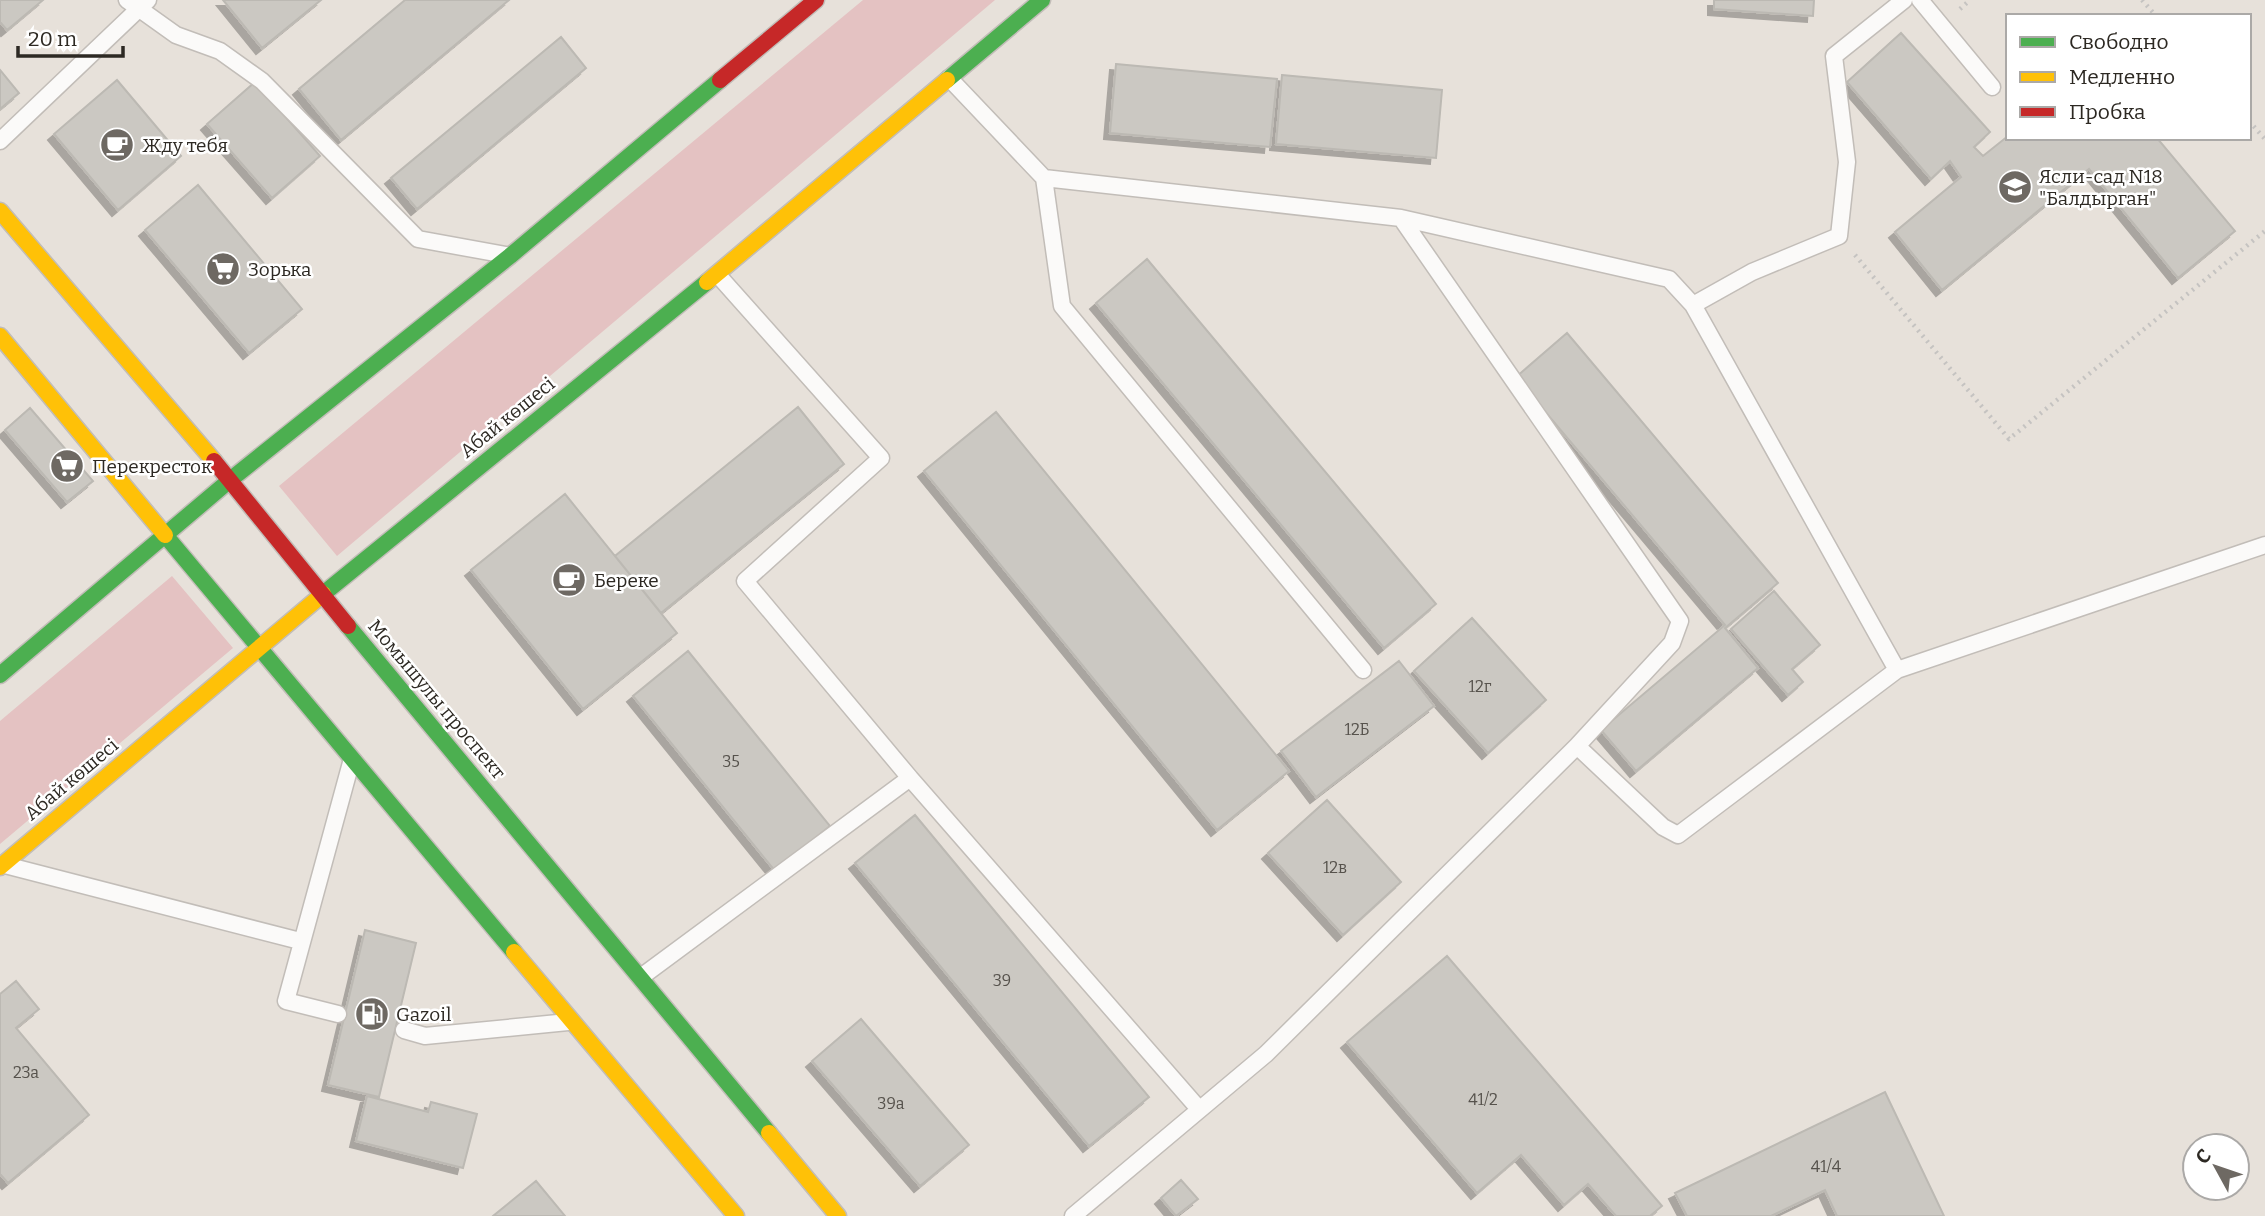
<svg xmlns="http://www.w3.org/2000/svg" width="2265" height="1216" font-family="Bitter,serif">
<defs>
<filter id="shadow"><feDropShadow dx="-6" dy="6" stdDeviation="0" flood-color="#0004"/></filter>
</defs>
<rect width="100%" height="100%" fill="#e7e1da"/>
<!-- green -->
<path fill="#e4c2c2" d="M863,0h132l-658,556 -58,-70z
M172,576l61,72 -233,196v-123z"/>
<!-- building -->
<path fill="#cbc8c2" stroke="#bcb9b3" stroke-width="2" filter="url(#shadow)" d="M0,0h43l-36,30 -7,-8z
M223,0h98l-59,48z
M405,0h104l-168,140 -42,-51z
M1714,0h100l-1,16 -99,-7z
M1901,33l89,99 -16,15 9,9 25,-20v2h149l78,93 -57,47 -89,-109 -147,121 -47,-58 66,-55 -11,-16 -19,18 -84,-97z
M561,37l25,31 -169,141 -26,-31z
M1116,64l161,15 -7,68 -160,-14z
M0,70l19,23 -19,16z
M1282,75l160,15 -6,68 -160,-14z
M117,80l64,76 -63,54 -64,-76z
M255,82l65,74 -48,42 -65,-74z
M198,185l104,124 -53,44 -104,-123z
M1147,259l289,345 -52,44 -288,-345z
M1567,333l211,250 -53,45 33,40 -122,103 -35,-41 124,-105 -209,-248z
M798,407l46,57 -183,149 -46,-57z
M30,408l63,73 -26,21 -62,-72z
M996,412l293,359 -72,59 -293,-359z
M565,494l112,139 -94,76 -112,-139z
M1774,591l46,54 -28,24 11,13 -15,13 -57,-66z
M1472,618l74,82 -58,53 -74,-82z
M688,651l142,175 -55,45 -142,-175z
M1399,661l35,45 -118,91 -35,-46z
M1327,800l74,82 -58,53 -75,-82z
M915,815l234,282 -60,49 -234,-283z
M365,930l51,13 -37,154 -51,-12z
M1447,956l215,250 -12,10h-34l-28,-32 -24,21 -43,-50 -44,38 -130,-151z
M16,981l23,28 -23,19 73,87 -81,68 -8,-9v-180z
M861,1019l108,126 -49,41 -108,-125z
M1885,1092l59,124h-107l-12,-26 -54,26h-84l-12,-23z
M367,1096l61,16 3,-10 46,12 -14,54 -107,-27z
M1181,1180l17,19 -22,17 -15,-18z
M536,1181l29,35h-72z"/>
<g fill="none" stroke-linecap="round" stroke-linejoin="round">
<!-- lane casing -->
<g stroke="#c2bdb8" stroke-width="19">
<path id="lane" d="M127,0l49,35 44,16 42,30 156,158 88,16
M1920,0l72,87
M949,78l95,100 357,40 268,61 24,26 204,365 -219,165 -15,-8 -86,-81 95,-103 8,-22 -279,-403
M0,141l148,-141
M1044,178l18,128 301,364
M1693,305l59,-33 87,-36 8,-74 -13,-106 70,-56
M1897,670l368,-125
M910,778l289,331
M5,865l295,76
M641,977l269,-199 -165,-197 136,-123 -164,-184
M338,1014l-52,-13 66,-242
M404,1030l21,6 143,-14
M1073,1216l193,-162 311,-308"/>
</g>
<!-- fast casing -->
<g stroke="#c2bdb8" stroke-width="19">
<path id="fast" d="M947,80l95,-80
M165,535l349,417
M323,594l384,-312
M348,626l421,507
M0,675l230,-195 280,-224 210,-176"/>
</g>
<!-- slow casing -->
<g stroke="#c2bdb8" stroke-width="19">
<path id="slow" d="M0,211l214,250
M707,282l240,-202
M0,336l165,199
M0,867l323,-273
M514,952l222,264
M769,1133l69,83"/>
</g>
<!-- jam casing -->
<g stroke="#c2bdb8" stroke-width="19">
<path id="jam" d="M720,80l96,-80
M214,461l134,165"/>
</g>
<!-- path -->
<path stroke="#c5c3c1" stroke-width="4.5" stroke-dasharray="2 5" stroke-linecap="butt" d="M2142,0l14,16
M1960,9l10,-9
M2249,121l16,18
M1855,255l154,184 256,-208"/>
<!-- lane -->
<use href="#lane" stroke="#fbfaf9" stroke-width="16"/>
<!-- fast -->
<use href="#fast" stroke="#4caf50" stroke-width="16"/>
<!-- slow -->
<use href="#slow" stroke="#ffc107" stroke-width="16"/>
<!-- jam -->
<use href="#jam" stroke="#c62828" stroke-width="16"/>
</g>
<!-- icons -->
<defs>
<g id="cafe-disc" transform="scale(1.75)"><circle r="9.5" fill="#6e6963" stroke="#fff"/><path d="M-5.5-4.5H6V0H3Q3 3.5 0 3.5H-2.5Q-5.5 3.5-5.5 0ZM3-3.2v2h1.7v-2ZM-6 4.5H4V6H-6Z" fill="#fff"/></g>
<g id="school-disc" transform="scale(1.75)"><circle r="9.5" fill="#6e6963" stroke="#fff"/><path d="M0-5L7-2L0 1L-7-2ZM-4 1L0 2.5L4 1V4Q0 6-4 4Z" fill="#fff"/></g>
<g id="supermarket-disc" transform="scale(1.75)"><circle r="9.5" fill="#6e6963" stroke="#fff"/><path d="M-6-5.5h2.5l.6 2H6L4.5 2H-2.5L-4.4-4H-6ZM-1.5 3.2a1.3 1.3 0 1 0 .1 0ZM3 3.2a1.3 1.3 0 1 0 .1 0Z" fill="#fff"/></g>
<g id="fuel-disc" transform="scale(1.75)"><circle r="9.5" fill="#6e6963" stroke="#fff"/><path d="M-5.5-6h7V0h2V4h1.3V-2.5L3-4.5l.8-.8L6-3V5H2.5V1h-1V6h-7ZM-4.2-4.7v3.2H.2V-4.7Z" fill="#fff"/></g>
</defs>
<g fill-rule="evenodd">
<use href="#cafe-disc" x="117" y="145"/>
<use href="#school-disc" x="2015" y="187"/>
<use href="#supermarket-disc" x="223" y="269"/>
<use href="#supermarket-disc" x="67" y="466"/>
<use href="#cafe-disc" x="569" y="580"/>
<use href="#fuel-disc" x="372" y="1014"/>
</g>
<g text-anchor="middle" stroke-width="5" stroke-linejoin="round" paint-order="stroke">
<!-- number labels -->
<g font-size="16" fill="#56524c">
<text x="1480" y="692">12г</text>
<text x="1357" y="735">12Б</text>
<text x="731" y="767">35</text>
<text x="1335" y="873">12в</text>
<text x="1002" y="986">39</text>
<text x="26" y="1078">23а</text>
<text x="1483" y="1105">41/2</text>
<text x="891" y="1109">39а</text>
<text x="1826" y="1172">41/4</text>
</g>
<!-- poi labels -->
<g font-size="19" fill="#2d2923" stroke="#fff" text-anchor="start">
<text x="142" y="152">Жду тебя</text>
<text x="2039" y="183">Ясли-сад N18<tspan x="2039" dy="22">"Балдырган"</tspan></text>
<text x="248" y="276">Зорька</text>
<text x="92" y="473">Перекресток</text>
<text x="594" y="587">Береке</text>
<text x="396" y="1021">Gazoil</text>
</g>
<!-- street labels -->
<g font-size="19" fill="#2d2923" stroke="#fff">
<text transform="translate(507 417) rotate(-39)" y="7">Абай көшесі</text>
<text transform="translate(437 699) rotate(50)" y="7">Момышулы проспект</text>
<text transform="translate(71 779) rotate(-40)" y="7">Абай көшесі</text>
</g>
</g>
<!-- legend -->
<rect x="2006" y="14" width="245" height="126" fill="#ffffff" stroke="#aba9a7" stroke-width="2"/>
<rect x="2020" y="37" width="35" height="10" fill="#4caf50" stroke="#aba9a7" stroke-width="2"/>
<text x="2069" y="49" font-size="21" fill="#2d2923">Свободно</text>
<rect x="2020" y="72" width="35" height="10" fill="#ffc107" stroke="#aba9a7" stroke-width="2"/>
<text x="2069" y="84" font-size="21" fill="#2d2923">Медленно</text>
<rect x="2020" y="107" width="35" height="10" fill="#c62828" stroke="#aba9a7" stroke-width="2"/>
<text x="2069" y="119" font-size="21" fill="#2d2923">Пробка</text>
<!-- north arrow -->
<g transform="translate(2216 1167) rotate(310)"><circle r="33" fill="#ffffff" stroke="#aba9a7" stroke-width="2"/>
<path d="M0-5L12 26L0 18L-12 26Z" fill="#6e6963"/>
<text y="-10" font-size="19" font-weight="bold" text-anchor="middle" fill="#2d2923">С</text>
</g>
<!-- scale -->
<path d="M18 46v10h105v-10" fill="none" stroke="#2d2923" stroke-width="3.5"/>
<text x="28" y="46" font-size="21" fill="#2d2923" stroke="#ffffff" stroke-width="5" paint-order="stroke">20 m</text>
</svg>
